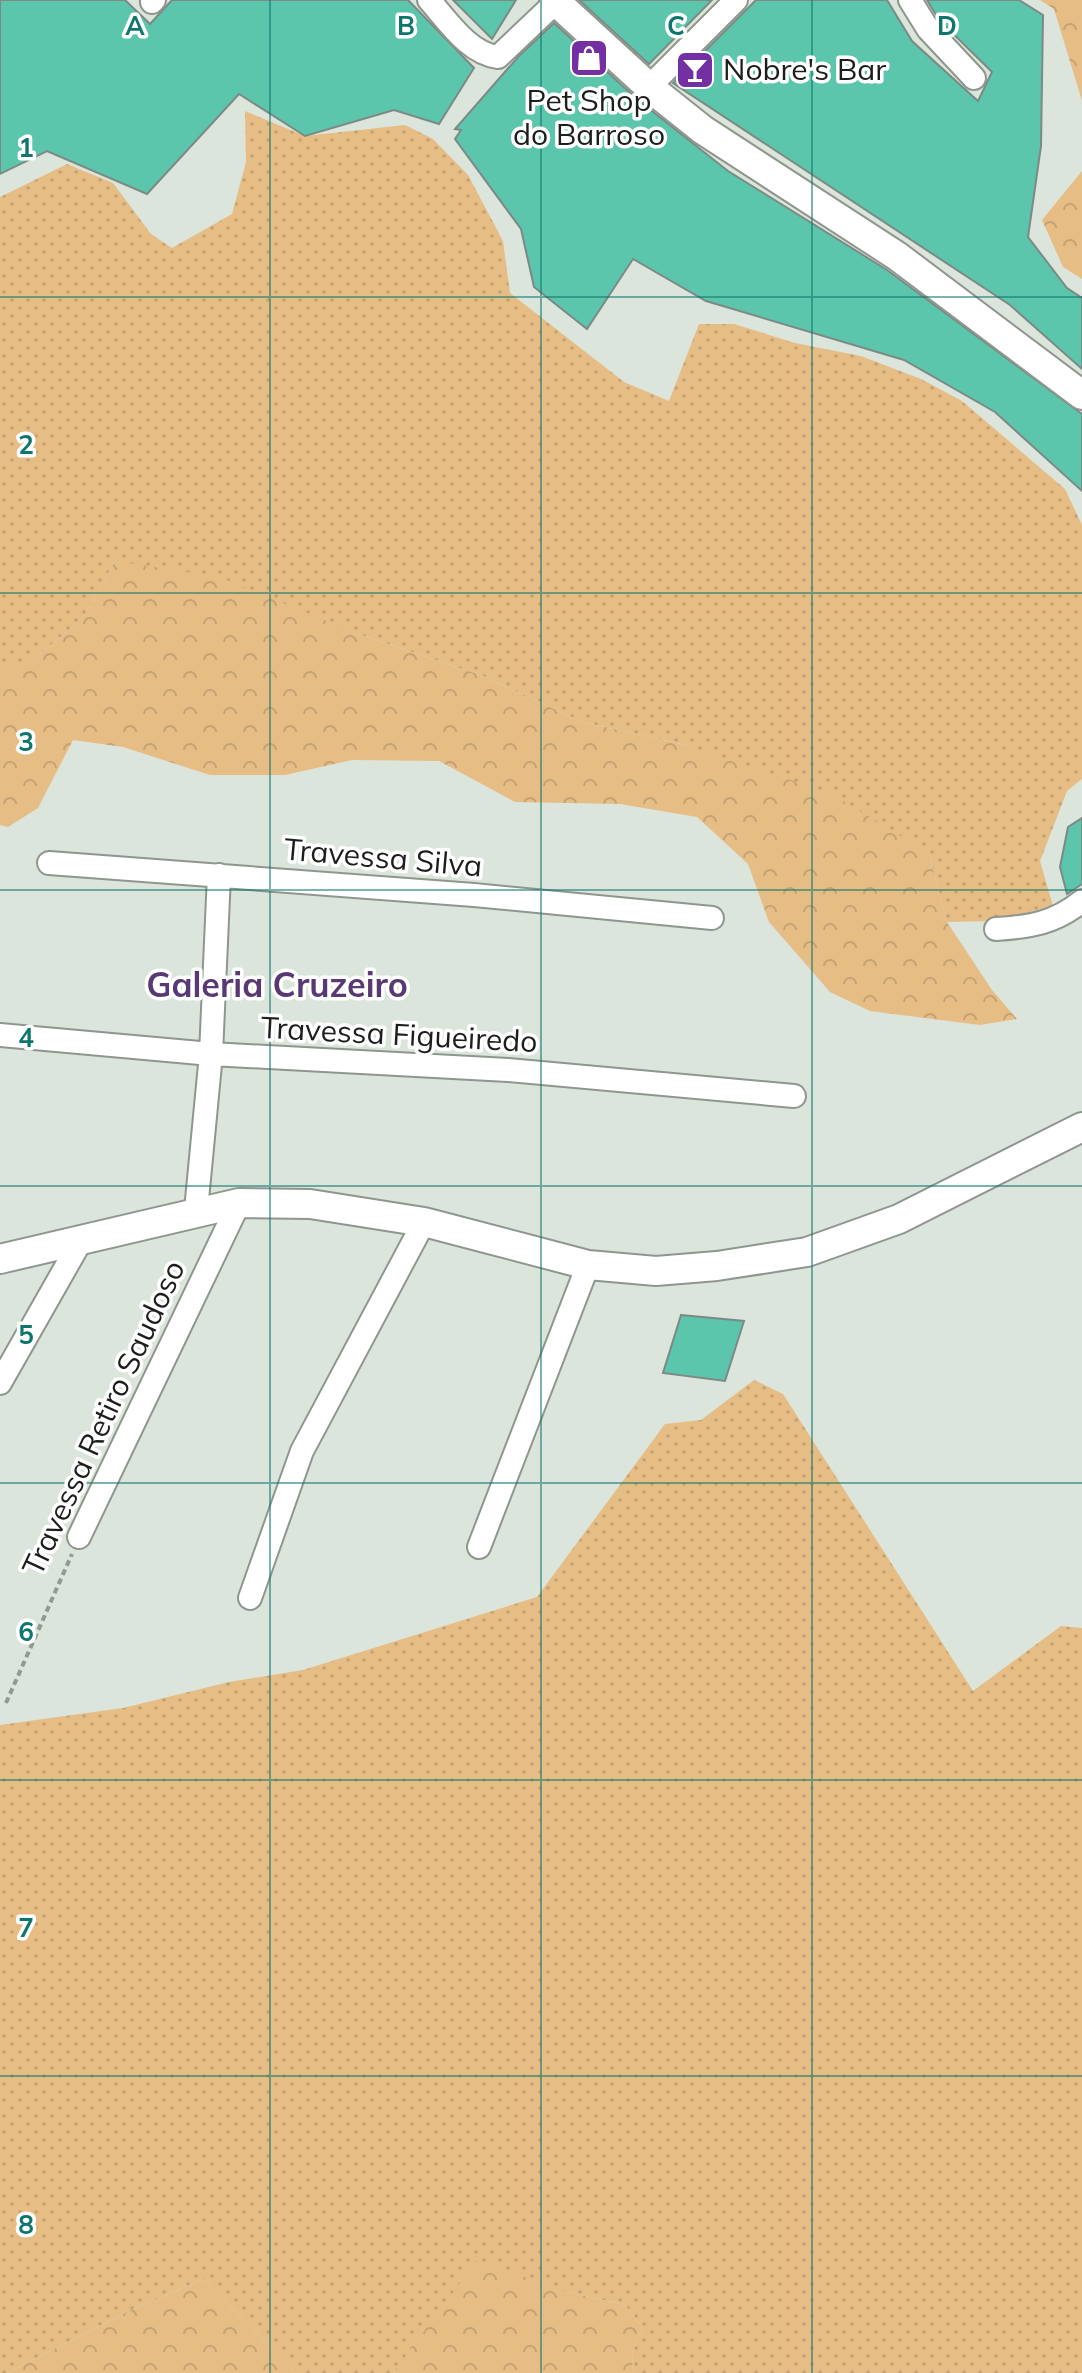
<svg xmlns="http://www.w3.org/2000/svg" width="1082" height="2373" font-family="Mulish,sans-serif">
<defs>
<pattern id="grass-dots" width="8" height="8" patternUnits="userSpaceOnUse" patternTransform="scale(2)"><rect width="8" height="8" fill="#e6bd85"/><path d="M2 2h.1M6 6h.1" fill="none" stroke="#c5a272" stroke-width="1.8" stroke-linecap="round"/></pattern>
<pattern id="forest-crowns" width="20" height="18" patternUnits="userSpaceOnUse" patternTransform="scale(2)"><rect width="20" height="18" fill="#e6bd85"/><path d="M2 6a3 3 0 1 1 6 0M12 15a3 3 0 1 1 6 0" fill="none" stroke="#c5a272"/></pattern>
</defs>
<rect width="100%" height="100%" fill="#dce5db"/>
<!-- grass -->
<path fill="url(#grass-dots)" d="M245,111l60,25 100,-11 28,14 35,36 35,66 7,52 114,89 45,19 30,-77h35l61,19 66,13 60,23 41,22 103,88 17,36v254l-15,12 -27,70 13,45 -59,15 -47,1 -18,-69 -243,-108 -104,-23 -99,-46 -122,-41 -246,-74 -32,57 -55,46h-28v-467l67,-33 46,19 38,51 21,14 60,-34 14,-52z
M754,1380l29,14 190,297 88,-65 21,2v745h-449l-1,-20 10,-26 -17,-22 -57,-13 -140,37 -35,44h-98l-91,-94 -73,31 -124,63h-7v-648l123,-17 106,-26 74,-12 234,-73 128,-173 36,-4z"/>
<!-- forest -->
<path fill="url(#forest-crowns)" d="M1040,0h42v101l-28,-92z
M1082,171v108l-19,-12 -21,-47z
M115,561l104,16 142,58 122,41 99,46 104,23 146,49 97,59 18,69 45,68 25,29 -37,6 -110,-14 -40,-19 -61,-70 -21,-58 -51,-47 -77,-13 -105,-2 -76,-41 -87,-1 -67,15h-75l-87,-28 -50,-7 -35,68 -30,19 -8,-2v-161h28l55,-46z
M477,2260l91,32 57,13 17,22 -10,26 1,20h-240z
M204,2279l91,94h-288l124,-63z"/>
<!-- building -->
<path fill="#5cc6ac" stroke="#7c8985" stroke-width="2" d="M0,0h125l25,24 22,-24h236l66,68 -35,56 -45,-14 -89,26 -66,-42 -92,100 -100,-43 -47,23z
M453,0h63l-24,39z
M579,0h133l-63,64z
M756,0h131l25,41 66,60 14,-29 -53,-52 -12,-20h92l24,15 -2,131 -13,91 39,51 15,10v71l-72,-64 -337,-222z
M554,23l84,77 90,71 159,99 195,144v77l-87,-79 -91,-52 -198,-59 -73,-42 -46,70 -53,-42 -13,-58 -66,-90 6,-9 -6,-1 63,-72z
M1082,818v66l-15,10 -7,-27 8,-40z
M681,1315l63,6 -19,60 -62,-8z"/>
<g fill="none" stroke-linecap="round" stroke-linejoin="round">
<!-- minor casing -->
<g stroke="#8e968d" stroke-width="26">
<path id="minor" d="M429,0c18,20 40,54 69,57l58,-55
M910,0l18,29 46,49
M152,2l2,-2
M649,87l87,-87
M49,863l425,32 238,23
M996,929c34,-2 59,-6 86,-28
M0,1035l211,19 297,16 286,26
M196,1210l15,-156 8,-179
M0,1383l83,-146
M79,1537l160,-334
M479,1547l109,-282
M250,1598l52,-147 122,-229"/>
</g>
<!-- major casing -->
<g stroke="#8e968d" stroke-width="32">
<path id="major" d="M554,0l95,87 54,43 194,126 185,139
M0,1259l239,-56 71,1 114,18 164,43 68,6 61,-5 90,-14 92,-33 183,-92"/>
</g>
<!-- path -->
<path stroke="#939992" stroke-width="4" stroke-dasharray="6 4" stroke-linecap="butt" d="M6,1703l66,-149"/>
<!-- minor -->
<use href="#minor" stroke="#fff" stroke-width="22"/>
<!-- major -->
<use href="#major" stroke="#fff" stroke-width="28"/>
</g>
<!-- grid -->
<path fill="none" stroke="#0f766e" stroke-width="2" stroke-opacity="0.55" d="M270,0v2373M541,0v2373M812,0v2373M0,297h1082M0,593h1082M0,890h1082M0,1186h1082M0,1483h1082M0,1780h1082M0,2076h1082"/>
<!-- icons -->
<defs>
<g id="shop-square" transform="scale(2)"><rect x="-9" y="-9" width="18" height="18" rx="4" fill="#742fa3" stroke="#fff"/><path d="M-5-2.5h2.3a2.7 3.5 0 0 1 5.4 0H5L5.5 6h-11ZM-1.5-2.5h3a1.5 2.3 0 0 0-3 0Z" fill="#fff"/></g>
<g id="bar-square" transform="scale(2)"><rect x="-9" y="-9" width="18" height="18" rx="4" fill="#742fa3" stroke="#fff"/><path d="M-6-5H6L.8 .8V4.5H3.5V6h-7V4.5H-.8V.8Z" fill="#fff"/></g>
</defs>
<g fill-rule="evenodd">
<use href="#shop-square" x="589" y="58"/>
<use href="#bar-square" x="695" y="70"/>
</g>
<g text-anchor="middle" stroke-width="7" stroke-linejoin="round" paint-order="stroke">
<!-- poi labels -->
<g font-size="30" fill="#1b1e1b" stroke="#fff" text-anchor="start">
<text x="723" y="80">Nobre's Bar</text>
<text x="589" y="111" text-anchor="middle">Pet Shop<tspan x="589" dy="34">do Barroso</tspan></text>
</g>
<!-- street labels -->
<g font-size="30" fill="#1b1e1b" stroke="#fff">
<text transform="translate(383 858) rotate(5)" y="10">Travessa Silva</text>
<text transform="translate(399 1035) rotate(3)" y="10">Travessa Figueiredo</text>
<text transform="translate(104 1418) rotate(-65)" y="10">Travessa Retiro Saudoso</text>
</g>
<!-- quarter labels -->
<g font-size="34" font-weight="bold" fill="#593973" stroke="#fff">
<text x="277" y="997">Galeria Cruzeiro</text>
</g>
</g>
<g font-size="26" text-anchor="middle" font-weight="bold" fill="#0f766e" stroke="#fff" stroke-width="7" stroke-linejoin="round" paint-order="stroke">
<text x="135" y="35">A</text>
<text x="406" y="35">B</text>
<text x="676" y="35">C</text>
<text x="947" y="35">D</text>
<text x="26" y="157">1</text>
<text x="26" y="454">2</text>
<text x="26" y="751">3</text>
<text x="26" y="1047">4</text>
<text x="26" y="1344">5</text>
<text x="26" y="1641">6</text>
<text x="26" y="1937">7</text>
<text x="26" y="2234">8</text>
</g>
</svg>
